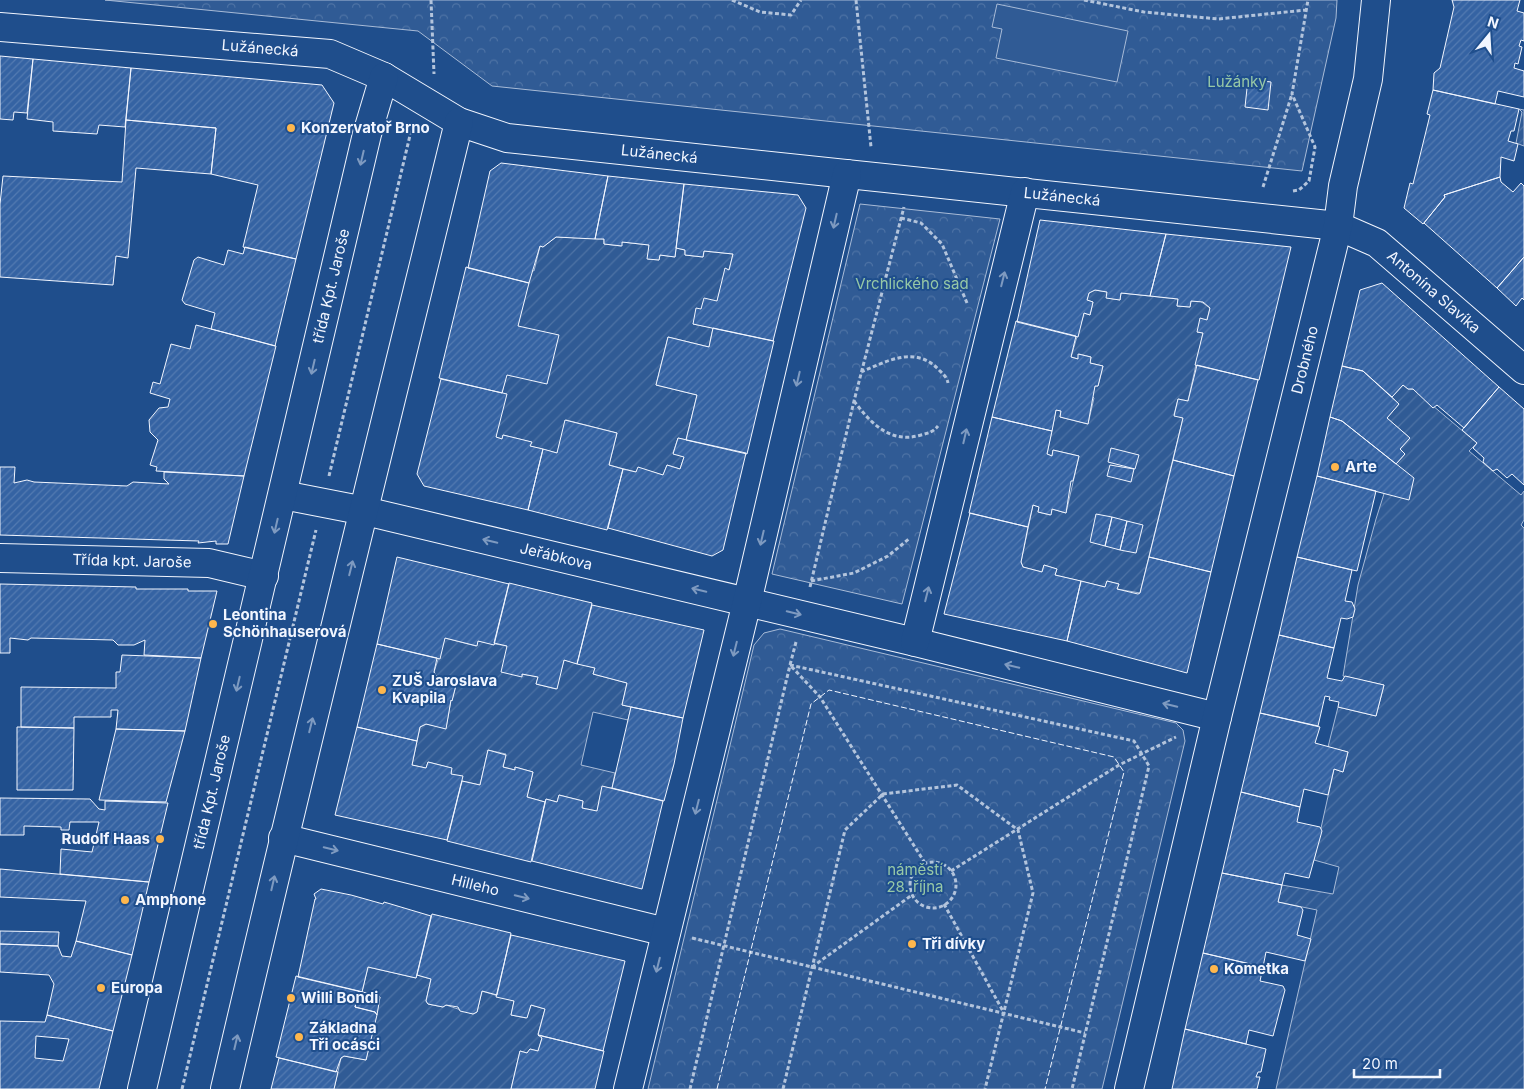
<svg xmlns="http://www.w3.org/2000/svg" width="1524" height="1089" font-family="Inter,sans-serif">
<defs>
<pattern id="park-crowns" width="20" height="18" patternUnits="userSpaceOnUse" patternTransform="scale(1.25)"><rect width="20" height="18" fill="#305b95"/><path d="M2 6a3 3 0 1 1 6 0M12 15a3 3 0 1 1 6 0" fill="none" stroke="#4e73a5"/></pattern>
<pattern id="garden-furrows" width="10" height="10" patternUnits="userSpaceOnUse" patternTransform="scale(1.25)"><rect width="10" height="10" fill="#305b95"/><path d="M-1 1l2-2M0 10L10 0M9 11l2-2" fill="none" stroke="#4e73a5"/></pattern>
<pattern id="building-hatch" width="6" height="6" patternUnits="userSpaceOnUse" patternTransform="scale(1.25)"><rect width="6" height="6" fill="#3563a3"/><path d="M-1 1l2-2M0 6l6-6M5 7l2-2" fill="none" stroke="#537ab1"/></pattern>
</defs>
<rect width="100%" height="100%" fill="#1f4e8c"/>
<!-- park -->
<path fill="url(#park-crowns)" stroke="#a8bbd7" d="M105,0h1232l-1,18 -34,153 -810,-85 -74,-55z
M860,204l140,15 -98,385 -130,-30z
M780,629l396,94 7,7 2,11 -83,348h-454l106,-444 10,-12z"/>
<!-- garden -->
<path fill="url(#garden-furrows)" stroke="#a8bbd7" d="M1519,109l5,1v36l-8,-3 6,-31z
M556,237l48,2v5l17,2 1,-4 27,3 -1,14 11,1 1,-5 15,2 1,-9 9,2v5l18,2 1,-6 29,3 -4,16 -3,-1 -9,32 -16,8 -8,15 20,4 -4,19 -41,-10 -12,48 41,10 -11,45 -8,-2 -5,15 11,4 -4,12 -13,-4 -4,10 -25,-7 -2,4 -27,-7 8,-32 -51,-13 -9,33 -27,-7 1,-4 -28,-7 -1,4 -6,-2 6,-44 29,-123 3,1 6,-25 3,1z
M1095,290l12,2v6l13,2 1,-7 57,6 -1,7 13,1 1,-6h9l10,7 -3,12 -10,12 6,1 -15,68 -10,-2 -4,16 9,3 -43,175 -23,-4 2,-5 -12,-3 -2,6 -50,-12 2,-6 -13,-4 -2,7 -19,-5 -2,-5 12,-57 6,2 -1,5 12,3 2,-6 14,4 13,-57 -26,-6 -1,6 -5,-2 9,-44 5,1 -1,6 28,7 6,-26 -2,-2 3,-10h3l5,-20 -13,-3 1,-6 -12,-3 -1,5 -7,-2 13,-44 6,2 3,-13 -6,-2 2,-7z
M1403,385l5,4h5l64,54 -8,8 52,44 3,-4v29l-3,5 3,3v561h-248l41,-179 -39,-8 4,-17 51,9 6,-27 -25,-7 20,-91 9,3 5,-20 -20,-5 10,-40 38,9 8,-31 -41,-9 15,-91 18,-66 13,-41 7,-14 9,-10 -5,-5 10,-11 -23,-20 12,-14 -7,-7z
M445,638l31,8 2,-5 29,5 15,30v-2l16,3 -2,7 20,5 8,-29 31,8 -2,6 34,9 -5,22 9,2 -3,13 -35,-8 -12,53 34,8 -3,15 -10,-1 -5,24 -15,-3 1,-7 -24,-6 -2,7 -11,-3 -1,3 -18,-5 6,-25 -18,-5v3l-12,-3 3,-13 -18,-4 -8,35 -18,-4 -11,-7v-6l-23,-6 -2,6 -14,-3 8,-38 6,-3 20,4 5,-28h1l5,-18 -21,-6 -2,-4z
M368,967l48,11 1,-3 14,4 -5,22 2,3 15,3 3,-2 27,9 4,-2 5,-21 32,10 -3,14 15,3 5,-13 14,4 -7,25 4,4 -4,13 -8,-2 -3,4 -7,-2 -9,38h-177l7,-31 3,-2 22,4 14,-63 -18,-5z"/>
<!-- built -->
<path fill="#305b95" stroke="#a8bbd7" d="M997,4l131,27 -11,51 -121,-24 6,-29 -10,-2z"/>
<!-- building -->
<path fill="url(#building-hatch)" stroke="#f2f6ff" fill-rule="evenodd" d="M1452,0h68l-3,11 7,2v28l-3,-1 -2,6 3,1 -4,17 -3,-1 -1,5 10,3v26l-26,-6 -3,13 -62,-14 1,-17 6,-5 14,-61z
M0,56l33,3 -6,54 -13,-1 -1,8 -13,-1z
M33,59l98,9 -6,59 -26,-2 -2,9 -44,-3v-9l-26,-3z
M131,68l191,17 12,18 -38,156 -53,-12 15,-62 -47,-11 5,-46 -90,-8z
M1248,79l23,3 -3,28 -23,-3z
M1433,90l86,19 -5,22h-3l-3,10 10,3 -4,17 -13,-4 -1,20 -56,18 1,2 -22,27 -19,-16 6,-25 3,1 17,-69 -3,-1z
M126,120l90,8 -5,46 -75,-6 -8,90 -12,-2 -3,29 -113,-8v-73l3,-28 119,6z
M501,163l107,13 -13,63 -39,-2 -13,10 -3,-1 -11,37 -61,-15 22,-97z
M608,176l76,8 -9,73 -15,-2 -1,5 -12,-1 2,-14 -27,-3v4l-18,-2v-5h-9z
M1500,177l1,5 12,10 8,-9 3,3v71l-27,31 -73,-65 21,-26 -1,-2z
M684,184l114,11 8,13 -33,133 -80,-17 3,-16 5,1 3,-11 13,3 8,-33 4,2 4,-16 -29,-3 -1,6 -18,-2v-5l-9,-2z
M1040,220l126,14 -16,62 -29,-3 -1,7 -14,-2 1,-6 -12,-2 -6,3 -2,7 6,2 -3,13 -6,-2 -6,24 -61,-15z
M1166,234l125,13 -32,133 -64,-15 8,-32 -6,-1 3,-14 7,2 3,-12 -7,-6 -12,-1 -1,6 -13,-1 1,-7 -28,-3z
M245,247l51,12 -21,87 -64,-17 4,-16 -30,-9 -3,-4 12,-40 4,-3 26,8 4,-15 15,4z
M1524,257v43l-2,-2 -6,8 -19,-18z
M466,267l63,16 -11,43 41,9 -12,49 -40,-9 -5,18 -63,-15z
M1382,283l117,104 -35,41 -27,-23 -4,3 -20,-19h-5l-5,-4 -11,12 -29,-26 -21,-5 18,-76z
M1016,321l60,15 -5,21 7,2v-5l13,3 -1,6 13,3 -5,20h-3l-7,38 -28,-7 1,-6 -5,-1 -4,21 -60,-14z
M196,325l80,21 -32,130 -88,-5 1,-4 -7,-2 8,-25 -8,-8 -1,-12 10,-12 9,-1 2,-8 -20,-6 3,-11 7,2 11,-40 19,5z
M713,328l61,13 -27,113 -61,-14 11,-45 -41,-10 12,-48 41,10z
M1197,365l61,15 -24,96 -61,-16 10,-42 -9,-2 4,-17 10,2z
M1342,366l21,5 36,33 -12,14 23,20 -10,11 5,5 -9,10 -54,-43 -12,-4z
M441,379l66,15 -11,43 6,2 1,-4 29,7 -2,4 13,3 -15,61 -104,-24 -7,-12z
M1499,387l25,22v76l-12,-11 -5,4 -10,-9 -4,2 -10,-9 1,-4 -11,-10 4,-5 -15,-13z
M992,417l60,14 -5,23 5,2 1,-6 26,6 -6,25h-2l-5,32 -14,-4 -1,6 -13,-3 1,-5 -6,-2 -5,22 -59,-14z
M1330,417l12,4 72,57 -5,22 -92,-24z
M565,420l52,13 -8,32 14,4 -16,61 -79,-20 15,-61 14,4z
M678,438l68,15 -23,97 -11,6 -104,-28 15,-59 13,3 2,-5 25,8 4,-10 13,4 4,-12 -11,-3z
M1111,448l28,7 -4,14 -27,-7z
M1173,460l61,16 -23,96 -62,-15z
M1110,465l24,4 -3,13 -24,-6z
M0,467h15l-1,16 13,-3 7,2 93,4 6,-4 36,2 -5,-5v-7l80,4 -16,68h-12v-3l-18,2 1,-2 -199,-6z
M1317,476l59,15 -19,80 -60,-14z
M970,513l58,14 -7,35 2,5 19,5 2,-7 13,4 -2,6 26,6 -14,60 -123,-27z
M1096,514l16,3 -7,29 -15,-4z
M1112,517l15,4 -7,29 -15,-4z
M1127,521l16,4 -7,28 -16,-3z
M397,557l112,27 -15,61 -16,-4 -1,5 -32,-8 -5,21 -63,-15z
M1149,557l62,15 -24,101 -120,-32 14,-60 24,6 2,-6 12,3 -2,5 21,5 2,-1z
M1297,557l55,13 -7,31 7,1 3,7 -2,8 -6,2 -6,-1 -7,30 -55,-13z
M509,583l83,20 -15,61 -13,-4 -7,29 -21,-5 2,-7 -16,-3v3l-21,-5 6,-26 -13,-3z
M0,584l136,3v2h52v2h29l-16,67 -57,-3 1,-15 -11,5h-16l-5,-5 -82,-2 -3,2 -18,-2v15h-10z
M592,605l112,25 -21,88 -61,-13 5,-22 -34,-9 2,-6 -18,-4z
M1279,635l55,13 -7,30 15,3 3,-5 39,9 -8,31 -38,-9 1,-5 -10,-2 1,-3 -5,-1 -7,30 -58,-13z
M377,644l60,14 -3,14 2,4 21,5 -5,20 -1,-1 -5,29 -20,-5 -6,3 -3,14 -60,-14z
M122,655l79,3 -16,73 -69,-2 2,-19h-7v7h-37v11l-53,-1v-40l95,1v-16h4z
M631,707l52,11 -9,46 -10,37 -52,-13z
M1260,713l60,14 -5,16 33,9 -5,20 -9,-3 -6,26 -24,-6 -4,18 -59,-15z
M17,727l57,1 -1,62h-56z
M357,727l60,14 -5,24 14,3 2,-6 24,6 -1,6 12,2 -16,64 -112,-25z
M116,729l69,2 -19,71 -67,-2z
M488,750l18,5 -3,12 12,3v-3l18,5 -6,25 18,5 -14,60 -84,-21 15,-60 18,4z
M602,786l61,15 -21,88 -110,-28 14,-62 11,3 2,-7 24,6 -1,7 15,3z
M1241,792l59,15 -3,15 23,5 2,4 -13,47 -24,-5 -3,12 -60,-12z
M0,798l90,1 9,10 6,1v-9l63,2 -19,79 -89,-8 1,-25 31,3 7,-30h-29l-1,8h-8v-3l-37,-1v9h-24z
M0,869l149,13 -17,73 -56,-14 10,-40 -86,-4z
M1222,873l60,12 -4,17 23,5 2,3 -6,25 14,4 -6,22 -39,-9 -3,15 -60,-14z
M321,889l30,6 32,9 1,-2 47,14 -15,62 -48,-11 -6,25 -64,-15 17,-78h1l-2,-5z
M432,914l79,19 -14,62 -15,-4 -5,21 -4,2 -13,-3 -2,-4 -12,-2 -3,2 -15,-3 -2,-3 5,-22 -14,-4z
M0,931l59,1 -1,14 -58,-2z
M511,935l114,26 -22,90 -65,-16 7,-26 -14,-4 -4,13 -16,-3 3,-14 -18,-4z
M76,941l56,14 -19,76 -66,-16 7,-31 -5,-9 -49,-3v-28l58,2 4,10 9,1z
M1203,953l60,14 -3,14 23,5 2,4 -12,46 -24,-6 -3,14 -61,-15z
M296,976l63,15 -4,16 20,5 2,3 -11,45 -22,-4 -3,2 -5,14 -60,-15z
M359,991l21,6 -3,18 -2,-3 -20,-5z
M47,1015l66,16 -14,58h-99v-68l45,1zM36,1036l33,3 -6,22 -28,-3z
M1185,1029l81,20 -5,23h-3l-2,5h4l-3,12h-85z
M538,1035l66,16 -9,38h-84l9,-38 7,2 3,-4 8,2 4,-13z
M279,1058l59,14 -4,17h-63z"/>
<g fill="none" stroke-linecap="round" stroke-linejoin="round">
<!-- minor casing -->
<g stroke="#f2f6ff" stroke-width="30">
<g id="minor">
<path id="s1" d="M0,27l330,27 54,23 75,45 48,16 831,88 39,17 147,127"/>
<path id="s2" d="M283,495l82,16 550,131 302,75"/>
<path id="s3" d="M0,558l209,5 55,13"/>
<path d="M915,642l110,-450"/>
<path id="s4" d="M283,838l383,94"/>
<path id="s5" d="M142,1089l225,-955 17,-57"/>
<path d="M225,1089c75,-323 155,-645 234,-967"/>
<path d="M628,1089l119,-487 100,-428"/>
<path id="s6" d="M1129,1089l88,-372 121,-491 5,-40 25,-107 8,-79"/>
</g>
</g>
<!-- path -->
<path stroke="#b3c4dc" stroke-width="3" stroke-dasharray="4 2.5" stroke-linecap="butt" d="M431,0l3,74
M732,0l28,12 31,3 10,-15
M856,0l15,147
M1084,0l60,12 74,7 88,-9
M1263,187l29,-93
M1293,191l6,-1 10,-9 6,-34 -23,-53 16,-94
M901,218l20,5 21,21 25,59
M861,372c26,-11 55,-27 78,-2 4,4 8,7 9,13
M854,401c17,23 37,43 67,34 8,-2 12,-3 17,-9
M329,476l83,-349
M811,581l43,-8 34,-17 22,-18
M810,587l44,-186 50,-194
M796,642l-6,23 30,32 105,166
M910 885a23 23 0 1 1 46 0a23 23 0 1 1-46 0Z
M951,871l168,-106 57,-28
M944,904l60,109
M692,938l393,95
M812,967l100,-72
M182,1089l134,-559
M690,1089l100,-424 344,76 15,25 -77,323
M783,1089l62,-259 38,-36 74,-9 61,45 15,63 -48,196"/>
<!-- minor -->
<use href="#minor" stroke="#1f4e8c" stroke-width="28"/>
<!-- fence -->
<path stroke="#f2f6ff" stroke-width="1" stroke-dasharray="6 2.5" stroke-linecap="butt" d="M717,1089l94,-385 18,-14 285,67 10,15 -79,317"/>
</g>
<!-- one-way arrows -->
<defs><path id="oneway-shaft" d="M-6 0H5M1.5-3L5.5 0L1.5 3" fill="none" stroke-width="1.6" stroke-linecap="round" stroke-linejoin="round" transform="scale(1.25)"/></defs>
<g stroke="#7e9ac0">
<use href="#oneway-shaft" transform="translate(362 158) rotate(103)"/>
<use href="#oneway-shaft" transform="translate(835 221) rotate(103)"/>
<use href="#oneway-shaft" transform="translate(1003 279) rotate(-76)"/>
<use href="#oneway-shaft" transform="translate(313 367) rotate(103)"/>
<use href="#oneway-shaft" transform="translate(798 379) rotate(103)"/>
<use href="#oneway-shaft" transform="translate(965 436) rotate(-77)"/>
<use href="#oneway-shaft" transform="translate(276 526) rotate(103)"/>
<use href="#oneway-shaft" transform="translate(762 538) rotate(103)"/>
<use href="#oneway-shaft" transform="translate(490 541) rotate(-167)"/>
<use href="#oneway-shaft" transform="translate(351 568) rotate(-76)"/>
<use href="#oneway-shaft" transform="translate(699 590) rotate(-167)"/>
<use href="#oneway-shaft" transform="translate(927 594) rotate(-76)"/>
<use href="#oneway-shaft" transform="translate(794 613) rotate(14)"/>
<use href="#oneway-shaft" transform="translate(735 649) rotate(104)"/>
<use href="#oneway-shaft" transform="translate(1012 666) rotate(-166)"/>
<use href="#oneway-shaft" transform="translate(238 684) rotate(103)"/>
<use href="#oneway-shaft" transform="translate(1170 705) rotate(-166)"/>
<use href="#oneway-shaft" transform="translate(311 725) rotate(-76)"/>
<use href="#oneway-shaft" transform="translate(697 807) rotate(104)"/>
<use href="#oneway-shaft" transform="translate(331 849) rotate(14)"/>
<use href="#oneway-shaft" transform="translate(273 883) rotate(-77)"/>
<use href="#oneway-shaft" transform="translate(522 897) rotate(14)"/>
<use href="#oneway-shaft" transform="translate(658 965) rotate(104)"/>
<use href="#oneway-shaft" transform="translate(236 1042) rotate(-77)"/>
</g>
<!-- markers -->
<g fill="#ffb74d" stroke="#1f4e8c" stroke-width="2">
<circle cx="291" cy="128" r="5"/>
<circle cx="1335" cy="467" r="5"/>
<circle cx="213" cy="624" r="5"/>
<circle cx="382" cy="690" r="5"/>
<circle cx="160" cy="839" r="5"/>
<circle cx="125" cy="900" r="5"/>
<circle cx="912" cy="944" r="5"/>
<circle cx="1214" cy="969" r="5"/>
<circle cx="101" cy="988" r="5"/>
<circle cx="291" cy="998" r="5"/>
<circle cx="299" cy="1037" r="5"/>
</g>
<g text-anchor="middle" stroke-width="4" stroke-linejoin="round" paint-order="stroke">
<!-- street labels -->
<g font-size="15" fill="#f2f6ff" stroke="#1f4e8c">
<text dy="5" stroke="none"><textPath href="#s1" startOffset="261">Lužánecká</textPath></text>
<text dy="5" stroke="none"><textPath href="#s1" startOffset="681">Lužánecká</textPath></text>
<text dy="5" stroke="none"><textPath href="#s1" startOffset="1086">Lužánecká</textPath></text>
<text dy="5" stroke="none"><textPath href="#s5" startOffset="825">třída Kpt. Jaroše</textPath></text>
<text dy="5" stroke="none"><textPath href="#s1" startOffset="1481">Antonína Slavíka</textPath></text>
<text dy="5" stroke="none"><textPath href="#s6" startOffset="750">Drobného</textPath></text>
<text dy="5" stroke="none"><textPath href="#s2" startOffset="280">Jeřábkova</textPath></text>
<text dy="5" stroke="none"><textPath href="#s3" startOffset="132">Třída kpt. Jaroše</textPath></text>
<text dy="5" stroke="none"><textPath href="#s5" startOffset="305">třída Kpt. Jaroše</textPath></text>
<text dy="5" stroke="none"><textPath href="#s4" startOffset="198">Hilleho</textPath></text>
</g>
<!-- park labels -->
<g font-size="15" fill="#97c8a6" stroke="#1f4e8c">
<text x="1237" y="87">Lužánky</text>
<text x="912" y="289">Vrchlického sad</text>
<text x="915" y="875">náměstí<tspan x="915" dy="17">28. října</tspan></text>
</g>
<!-- poi labels -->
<g font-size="15" font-weight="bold" fill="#f2f6ff" stroke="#1f4e8c" text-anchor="start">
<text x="301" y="133">Konzervatoř Brno</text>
<text x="1345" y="472">Arte</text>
<text x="223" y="620">Leontina<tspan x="223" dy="17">Schönhauserová</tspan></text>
<text x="392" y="686">ZUŠ Jaroslava<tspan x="392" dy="17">Kvapila</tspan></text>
<text x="150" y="844" text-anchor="end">Rudolf Haas</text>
<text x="135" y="905">Amphone</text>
<text x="922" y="949">Tři dívky</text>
<text x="1224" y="974">Kometka</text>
<text x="111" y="993">Europa</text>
<text x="301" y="1003">Willi Bondi</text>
<text x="309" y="1033">Základna<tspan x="309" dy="17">Tři ocásci</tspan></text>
</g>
</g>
<!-- north arrow -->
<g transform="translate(1489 35) rotate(18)" stroke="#1f4e8c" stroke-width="4" paint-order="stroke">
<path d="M0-4L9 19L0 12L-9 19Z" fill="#f2f6ff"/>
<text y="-8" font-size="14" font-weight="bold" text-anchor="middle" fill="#f2f6ff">N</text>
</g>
<!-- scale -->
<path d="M1354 1069v8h86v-8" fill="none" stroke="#f2f6ff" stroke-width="2.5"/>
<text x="1362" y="1069" font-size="15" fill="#f2f6ff" stroke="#1f4e8c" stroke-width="4" paint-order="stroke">20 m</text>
</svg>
